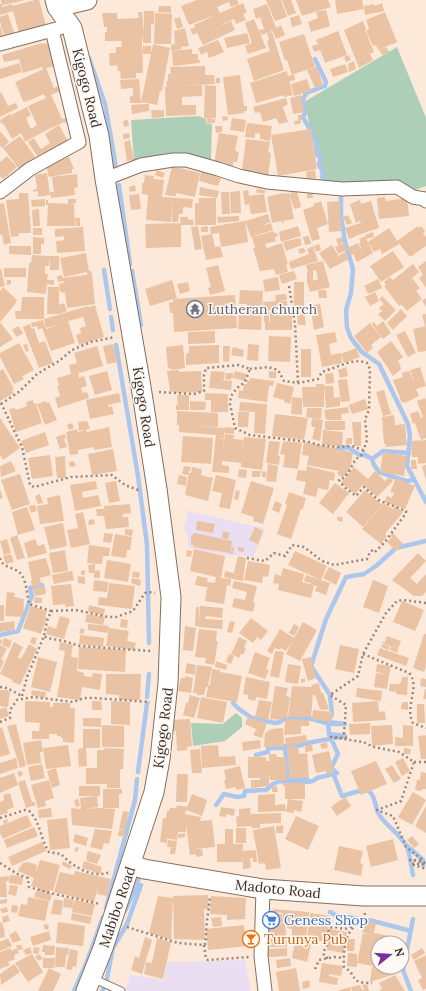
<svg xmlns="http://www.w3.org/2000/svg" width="426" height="991" font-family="Lora,serif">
<rect width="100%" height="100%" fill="#fde9d9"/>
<!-- commercial -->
<path fill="#eadef2" d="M188,511l75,17 2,2 -12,28 -11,-3h-14l-39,-7 -2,-15 -3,-3v-3l1,-2z
M245,960l6,31h-126l5,-16 34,5 3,-18h19z"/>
<!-- green -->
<path fill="#adceb7" d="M397,47l29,71v68l-14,5 -88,-7 -20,-82z
M198,116l8,3v4l6,1 -1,36 -77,1 -3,-41z
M236,713l6,5v9l-17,14 -32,5 -2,-23 32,1z"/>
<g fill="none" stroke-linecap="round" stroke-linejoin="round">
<!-- stream -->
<path stroke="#acc7ed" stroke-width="4.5" d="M89,58l16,46 9,51 2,15
M315,59l11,23 -1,4 -19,7 -1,3 -2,2 2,15 -2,4c6,12 16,23 13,37l5,4 -2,6 4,9 -1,4 7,7
M119,185l11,79
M341,195v21l4,26 8,27 -2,24 -5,17 1,18 4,10 11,14 17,12 29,60 2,12 -3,30 19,36
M104,270l6,39
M132,271l9,54
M111,317l2,13
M116,345l22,131 9,69 2,98
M338,449l9,-2 13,8h5l7,4 2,6 5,7 27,9h3l5,-2
M372,459l11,-8 26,2
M0,635l18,-4 14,-35 -2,-8 12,-3
M147,697l2,-23
M233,703l6,6 13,9 23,5 5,-1 4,-3h18l6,-1 22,6h15l-17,-2
M285,746l3,33 17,-1 2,1 1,3
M256,755l12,-3v-4h14l20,-3v-1l43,-8 -16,-2
M138,772l9,-69
M216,805l8,-11 13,3 7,-1 1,-5 21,-1 7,-6 7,-3 28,1 5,-1 4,-3 20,-5 -5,-4
M406,845l17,15v5
M413,875c-2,-8 -3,-24 -7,-30 -7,-11 -19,-19 -26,-29 -6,-8 -3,-21 -14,-27l-24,7 -11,-28 7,-14 -9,-20 -1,-12 4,-8 -2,-19 -19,-29 15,-47 20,-42 18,-3 12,-8 20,-18 30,-7
M106,908l29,-108 2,-21
M125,911l12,-26 3,-14
M330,912l5,3 38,6 38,10
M114,946l13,-22 14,-39
M74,991l12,-27 17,-47
M102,991l4,-7 8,-42
M411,991l-8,-21 10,-51"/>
</g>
<!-- building -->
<path fill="#e9c3a4" d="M1,0h22v1l-21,4z
M35,0h4l8,29 -27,7 -7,-25 -13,4v-11h2v3l10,-3v2z
M197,0h40l2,4 -8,3 -2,-5 -12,5 3,6 23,-10 4,9 -4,2 3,6 -10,4 -2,-5 -12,5v1l9,-4 4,9 -32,15 -6,-12 -4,2 -3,-6 5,-1 -1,-3 24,-11 -29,11 -8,-19z
M266,0h15l6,17 -12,4z
M282,0h9l5,13 -8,3z
M296,0h32l3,7 -29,9z
M335,0h27l2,9 -27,5z
M382,3l2,8 -19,4 -1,-9 10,-2v2z
M267,4l9,24 5,-3 4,10 -9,4 -5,-11 1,3 -11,4 -2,-5 5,-1 -4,-12 -4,2 -3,-10z
M159,6h12v7l-13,-1z
M326,10l4,16 -19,6 -3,-10 10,-4 -2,-6z
M144,11h10v13h-3v19h-8v-6h-1l1,36h-7v5l-15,1 -1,-8h-2l-1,-6 -7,1 -1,-13h7v-6h6l-1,-6h-16v-9h2v-5h-3l-2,-14h15v6l22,-1 -1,-6h4l2,20z
M385,12l12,30 -19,8 -2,-5 -3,1 -7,-15 3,-2 -3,-9z
M155,13l17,1 -1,30h-17z
M8,14l8,24 -10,3 -6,-19v-5z
M299,15l3,9 -10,3 -2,-9z
M180,17l3,10 -6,2 -3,-10z
M254,19l12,29 -18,6 -3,-8 7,-3 -7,-20z
M363,21l3,8 -1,1 9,22 -4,2 3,6 -14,8 -15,-38z
M0,25l5,16 -5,1z
M185,28l4,18 -8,1 1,2 -11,2v-6l4,-1 -1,-13z
M338,31l9,24 -22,8 -5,-13 -6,2 -2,-6 6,-2 -2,-4z
M272,32l12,38 -30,11 -7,-22 23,-8 -3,-10 2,-1 -2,-7z
M247,33l3,10 -23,5 -3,-10z
M304,34l11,33 -21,7 1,6 -5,1v3l3,11 -9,2v-2l-28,8 -6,-20 37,-12 1,5 4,-1 -5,-15 -2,1 -6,-19z
M218,40l6,12 -15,6 -2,-6 -6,3 -3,-7z
M42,43v1l6,-1 7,23 -12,3 -1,-2 -19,6 -4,-14 -15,3 -2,-7z
M153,44l17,4 -8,43h-2l-3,14 -16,-3z
M143,46h8v8h-8z
M386,47l3,5 -7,3 -3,-5z
M192,49v5h6v6h2v3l-27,3 -1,-15z
M349,55l2,5 -5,2 -2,-5z
M354,61l2,8 -7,3 -1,-8z
M19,63l3,9 -22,7v-10z
M345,64l3,8 -15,5 -3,-8z
M205,66v9h9l1,9 -44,2 31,-1v11l-20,1v8h14v10l-30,1 -1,-29 2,-1 -1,-5h2v-7h3l-1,-7z
M317,67l6,18 -8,3 -8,-18z
M46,68l8,20 4,-2 2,5 -9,4 11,24 4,-1 2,3 -3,2 -1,-1 -23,11 -16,9 -4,-9 -9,6 -9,-16 -2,1 -1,-4 10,-6 4,7 -3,-6 16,-8 4,8 -5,3 5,11 6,-4 -9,-19 18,-8 -2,-4 -19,8 -2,-1 -8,-19z
M240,75l4,31h3v5h-3v2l-16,2 -5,-38z
M216,78h4v5h-4z
M139,79l2,24h-11v-7h3v-8l-12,1 -1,-9z
M307,79l4,12 -17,5 -3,-12z
M205,85l11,1v32h-12z
M1,92l7,14 8,-3 2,5 -18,9v-24z
M301,95l3,17 -11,2 -3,-16z
M286,98l2,6 -5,3 5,15 -9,2 -3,-6 -13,4 -3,-10 -5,1 -2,-6z
M145,104h4v7l-17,3 -1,-9z
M151,110h13v7l-12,1z
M298,115h4v5h-4z
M227,116l1,4 -5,1 -1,-4z
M207,118l8,1v4h-8z
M232,118l14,2 -2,12 -14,-2z
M128,120l1,6 -5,1 -1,-6z
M301,120v3l-6,2 -1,-4z
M247,123l25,3 -2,15 -10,-2v-5l-5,-1v5l-10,-1z
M59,125l9,16 -29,18 -11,-17 6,-4 7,11 9,-6 -5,-9z
M215,126h7v6l-6,1z
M311,129l6,40 -39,7 -7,-41z
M0,131l9,11 -7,6 -2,-3z
M129,133l1,5 -7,1v-5z
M219,133l19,3 -3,15 4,1 -2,10h-4v5l-19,-3z
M20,136l16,22 -16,12 -17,-22z
M246,139l24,3 -2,10 3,1 -3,24 -24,-3v-4h-2z
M130,140l4,20 -7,1 -3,-19z
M7,156l10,11 -14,12 -3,-3v-14z
M69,157l5,12h-2v4l-23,4 -3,-12z
M172,166l28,7 -5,24 -19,-4v3l-11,-1z
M157,170l8,3 -2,5 -8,-3z
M315,170l1,8 -9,2 -1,-8z
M201,172l20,6 -3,8 -19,-5z
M47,173l3,22 -12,2v-6l-5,1v-2l4,-1 -2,-14z
M77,174l1,13 -4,1 1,7 -24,3 -1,-6h4l-2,-15z
M145,175l9,1 -1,3 11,1 -2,17 31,2 -1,9 -9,-1v7h-4l-1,8h-6l1,-23 -2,23 -25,-2 2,-25 6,1 -12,-2v-11h2z
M135,185l1,6 -6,1 -1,-5z
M200,187l19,4 -2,7 -18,-3z
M256,189l9,1v3h-8z
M248,190l1,6 15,-2 3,18 -16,2 -2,-10 -4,1 -2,-14z
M295,190l2,1 4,16 -7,2 -5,-15h2v-3z
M240,191l1,22h-10l-1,-21z
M307,191h5l1,7h-6z
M221,192h8l1,22h-8z
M19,193h9l3,40h-12v3l-8,1 -5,-37 13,-1z
M283,193v1l6,-1 5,26 -11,2 1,2h-2v-2l-10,2 -5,-26z
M139,194l2,15 -10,1 -2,-15z
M385,197l1,4 21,-3 2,18 -30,3 -2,-21z
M199,198h17v27h-21v-22h4z
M45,199v7l-13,1 -1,-7z
M68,199h8v4l-8,1z
M46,200h2v3l26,1 1,22h-28l1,-21h-2z
M360,200l1,4 10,-3 8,27 -24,8v1l-6,2 -4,-11 15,-5 2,5 -2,-7 -4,2 -6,-19z
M321,201l7,23 -11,4 3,11 -8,2 -9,-31 11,-4 -1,-2z
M340,201l1,30 -12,1 -2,-30z
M4,203l7,40 -7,2 -2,-10h-2v-31z
M39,209l1,17h-7l-1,-16z
M268,214l2,8 -9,4 10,-3 2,7 -22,7 -6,-16z
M348,215l4,8 -5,2 -4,-8z
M239,216v5l-21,2 -1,-6z
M180,217h8v3l5,-1 1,6h-13z
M75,218h5v8h-4z
M245,221l3,21 -27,5 -2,-14 -8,1 -1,-7z
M181,223v24l-35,1 -1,-24z
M198,226l4,23 -7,1 -4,-23z
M208,226v6h-7v-5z
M298,226l3,10 -20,6 -2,-10z
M418,226l1,2 2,-2 4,5 -2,2 3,4v9l-16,11 -13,-16z
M83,227l2,24 -28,2 -1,-12 8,-1v-4l-9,1v-8z
M33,228h9v7h-9z
M389,228l10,16 -17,10 -2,-5 -6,3 -6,-10z
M273,231l1,2h3l1,3 -3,1 1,4 -11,3 2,4 15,-5 6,21 -2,1 2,7 -12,3 -2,-6 -14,2 -7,-23h2l-3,-11z
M373,232l1,5 -7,2 -2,-4z
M212,234l3,13 5,-1 3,11 -17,3 -5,-24z
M309,236l2,8 -6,1 -2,-8z
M365,236l8,17 -16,9 -4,-8 -2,1 -4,-7 11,-5 6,11 -5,-11 2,-1 -2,-3z
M33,237l11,1v6h-3v10h-8z
M342,237l2,5 -6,3 -2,-6z
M300,238l2,7 -16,6 -3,-9z
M319,244l2,6 -5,2 -2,-6z
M341,244h3l3,6 -9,4 -3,-7z
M332,245l7,12v-2l6,-3 4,7 -19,10 -11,-16z
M9,246h22v9l-22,-1z
M313,246l5,15 -27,8 -2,-7 20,-8 -2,-5z
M304,248l2,4 -6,2 -2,-5z
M393,251l11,16 -23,15 -11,-16z
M86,253l3,18h2l1,3 -5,1v-3l-23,5 -4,-19z
M32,255l18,1 -1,10h-4v8h3l-1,6h7v5l-7,-1 -1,10 -19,-2 2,-29h2z
M50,256h9v14h-9z
M323,261l7,26 -20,5 -3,-10v-10l6,-1v10l5,-2 -2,-9 -8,2 -2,-7z
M426,261v27l-7,-10 4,-3 -5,-8z
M413,264l6,8 -7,6 8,10 -4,3 6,8 -15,12 -5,-6 -3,1 -15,-20 2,-1 -2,-3 6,-5 3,3z
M218,265l7,26 -15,4 -2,-7 3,-1 -5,-19z
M4,268h22v9h-22z
M0,269h1l4,17 -5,1z
M294,271l3,8 -15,5 -3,-9z
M92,274l3,30 -28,4 -2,-16 -3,1v-1h-2l-1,-8 5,-1v-2l-6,1 -1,-6 5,-1 1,3z
M278,277l2,13 -15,2 -2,-12z
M378,279l4,9 -14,6 -4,-8z
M7,280h4v4l-4,1z
M172,280l5,18 -4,1 62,-4 2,33 -63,4 -1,-19h-3l-1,-10 4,-1v-3l-23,7 -5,-17z
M188,282l2,9 -10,3 -3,-10z
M294,282h10v24l-10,1z
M3,287l14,13 -2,3h1l-16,19v-31z
M48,287h11v18l5,-2 3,8 -8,3h-12z
M240,290l23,1 -2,39 -23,-1 1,-17 8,1v-9h-8z
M320,290h6l1,8h-8l-1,-7z
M375,292l4,9 -9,5 -5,-9z
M286,294l1,6 -8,1h8l1,9 -24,1 -1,-9 13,-1 -1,-6z
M382,296l14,14 -11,11 -7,-7 4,-3 -3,-3 5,-4 -5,-5z
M22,297h22v22h-28l-1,-8h6z
M426,298v9l-4,-6z
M320,304l4,23 -10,3 -3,-19 3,-1 -1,-5z
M95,305l9,32 -25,8 -3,-10 5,-2 -1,-5 6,-2 -3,-9 -15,4 7,22 -24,8 -9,-23 -4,2 -1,-4 -5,1 -1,-4 12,-3 3,9 14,-5 -14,4 -2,-9 44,-13 1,1z
M401,309l6,7 -14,14 -6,-7z
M292,311v19h-27v-8h5v-10z
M264,312h5v10h-5z
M304,312l2,13h-8l-1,-12z
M426,314v12h-1l-3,-11z
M383,321l8,12 -8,6 -11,-15 2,-2 3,4z
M0,322l13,17 -13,8z
M370,323l11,14 -10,8 2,3 -6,5 -13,-17z
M30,324l2,5 2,-1 5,15 6,-2 8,22 -14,5 -16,-41z
M18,326l5,7 -6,4 -5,-7z
M426,326v25l-8,1 -5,-23z
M215,331v12l-27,1v-12z
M405,331l11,22 -8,4 -12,-22z
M335,332l2,10 -8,2 2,11 10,-2 1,10 -20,4 -6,-32z
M269,336l22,1 -1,25 -22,-1z
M391,341l12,16 -15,11 -11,-16z
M19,343l15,27 -12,6 2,3 -10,5 -14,-27v-4z
M27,344l2,7 -3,1 -3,-7z
M113,344l5,18 -11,2 -4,-18z
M248,344l11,1 -1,16 -11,-1z
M183,345l2,23 -14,2v-2l-3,1 -2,-22z
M219,345v18l-33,2v-11l3,-1v-7z
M97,346l6,20 -24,7 -1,-1 1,6 5,-2 3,10 -6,2 2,5 4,-1 2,6 -31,10 -3,-10 5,-2 -3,-10 2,-1 -2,-7 14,-4 -2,-9 8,-2 -3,-10z
M223,346h7l-1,16 -6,-1z
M233,347l11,3 -1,7 -12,-2z
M356,348l4,9 -16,6 -3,-9z
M301,349h10v28h-10z
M398,361l3,6h-1l1,2 -8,7 -5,-8z
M346,367l2,9 -8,2 -2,-8z
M420,367l6,19 -10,3 3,7 -14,7v-1l-3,1 -9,-23 10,-3 -1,-4 7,-2 6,13 -5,-14z
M3,369l11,20 -2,1 2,3 -14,8v-30z
M179,370v2l22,-1 1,21 -27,1v-1l-5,-1 -3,-20z
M107,371l5,19 -17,5 -6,-19z
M211,371l14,1 -1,7 -2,1 10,1 -1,9 -22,-2z
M235,371l12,3 -2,7 -12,-3z
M269,371l7,1v6h-7z
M226,373h7v5h-2v2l-6,-1z
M333,373l1,10 -8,1 -1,-10z
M250,378l24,3 -1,5h-4l-2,16 -29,-4 1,-8 4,1 1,-7h3v-4l3,1z
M347,379l3,22 -9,1 -3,-22z
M277,383l17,4 -4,17 -6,-2v-2l-11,-3z
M316,384h8v23h-21l-1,-20h14z
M324,386h9l1,12 6,-1v9l-14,2z
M384,390l7,24 -8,2 -7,-24z
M119,393l2,9 -13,3v2l4,-1 2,8 -24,5 -4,-19z
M205,393l23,1v18h-17v-12h-6z
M177,395h12v15h-13v-5h2z
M292,397l10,1v17l-11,-1z
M425,398l1,3v37l-5,2 -6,-17 -2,1 -3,-10 8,-3 3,7 2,-1 -6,-16z
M365,399l3,10 -16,5 -3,-9z
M33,400l1,4 2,-1 6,20 -26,9 -7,-23 5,-1 2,2 11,-4 -1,-4z
M46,401l1,2 2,-1 8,18 -12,5 -8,-21z
M190,401l16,1 -1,8h-15z
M240,402l27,2 -2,30 -11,-1 1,-21 -16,-1z
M348,407l1,6 -8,1 1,6h-16l-2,-10z
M307,408h15l-1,11 -15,-2z
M177,411l41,2v14l-27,-1 34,2 -1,10h-5l5,1 -1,16 2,-21 9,1 -1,4 10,1 -1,9 2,-12 22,2 -4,31 -21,-3v-4l-19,-2v4l7,1v7l-17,-1 4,-37 -37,-3v-7h-2z
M238,412h11l-1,15h-10z
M275,414l33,4 -4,22 -32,-4z
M394,415l1,10 10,-1 2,21 -21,2v-3h-2l-2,-27z
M0,418l20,30 -17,12 -3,-5z
M312,418l11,2 -3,21 -8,-2 3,-12h-3v-2h-1z
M87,421l3,8 -11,2 -1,-9z
M325,421h20v9h-20z
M352,422h9v24h-7z
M72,423l2,5 -5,2 -2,-5z
M109,427l3,20 -18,3v-3l-16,3v4l-8,1 -4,-23 11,-3 1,3 8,-2 1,2z
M225,427l9,1v6l-9,-1z
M323,430l20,2 -1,14 -20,-1z
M45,432l4,13 -23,8 -5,-12z
M65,434l1,5h-2l3,8 -7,2 -4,-12z
M183,436l30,2 -2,26 -30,-2z
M346,438h6v6h-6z
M426,440v23l-8,1v-7h-6l-1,-16z
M269,441l11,1 -2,14h2l-1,9 -13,-2z
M286,441l16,2 -4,26 -15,-2 2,-12 -5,-1 3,-12h3z
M304,442l34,7 -1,3h3v-3l13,4 -3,16 -7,9 -6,-4 2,-3 -5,-1 2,-12 -2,12 -27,-5 2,-9 -7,-1z
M113,449l4,22 -25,4 -4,-21z
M383,452l24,4 -3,20 -24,-4z
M50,455l3,21 -21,3 -4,-21z
M65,456l1,22h-9l-2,-21z
M411,460h5l1,9h-6z
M11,461l5,10 -15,6 -1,-11z
M74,461l2,5 -6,1 -1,-5z
M268,464l10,2 -2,16 -10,-1z
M426,465v16l-4,-15z
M184,466l7,1 -3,8 -6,-1z
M307,466l28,7 -1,8 -4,-1 -2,10 -10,-2 -2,9 -13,-3 3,-12 -10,-2 2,-10 8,1z
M192,467l10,2 -1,6 12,3 -5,23 -23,-6 4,-22h2z
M354,467l14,12 -13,15 -14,-11z
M239,469l8,1 -1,8 -8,-1z
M252,471h9l-1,6h-8z
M262,471l4,1v5h-4z
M375,471l10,10 4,-4 4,4 -16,16 -14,-12z
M20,474l10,30 -18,6 -11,-30z
M179,475l8,2 -1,9 -9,-2z
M216,475l20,5 -6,29 -11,-2 3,-14 -10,-2z
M396,478l19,8 -10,23 -21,-7 3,-6 5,2 2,-5 -4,-1z
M96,481l1,8 -15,3 1,6 15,-3 3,11 -26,5 -5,-26z
M116,481l4,20 -11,2 -4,-20z
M251,481l23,7 -11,36 -10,-3 1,-4 -13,-4z
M335,483l14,10 -16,21 -14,-11z
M0,489l3,9 -3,1z
M236,490l4,1 -2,9 -4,-1z
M365,490l17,15 -19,22 -17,-15z
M289,492l17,6 -3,11h-2l-10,30 -14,-5 10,-29 -2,-1z
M40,494l3,9 -5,1 -3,-8z
M60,495l4,26 -24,3 -3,-18 11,-2 -1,-6z
M275,501l7,3 -3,9 -7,-3z
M384,503l9,6 2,-3 8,6 -18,22 2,2 -6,8 -19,-15z
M130,504l1,9 -8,1v3h5l1,10 -23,2 -2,-13h-7l-1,-7h8v-3z
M35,505l2,6 -6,2 -2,-7z
M27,507l8,23 -17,5 -6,-23z
M83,512l7,32 -19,4 -4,-18 11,-2 -3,-14z
M338,516l5,2 -1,4 -5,-2z
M94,519l1,5 -7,1 1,-5z
M197,521l18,3 -2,9 -17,-3z
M63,523l4,23 -17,4 -6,-23z
M255,527l8,4 -5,13 -9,-4z
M125,529l8,1 -1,6 -7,-1z
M223,531l7,2 -2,6 -6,-1z
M104,533l9,1 -2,9 -8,-1z
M195,533l37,8 -2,12 -37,-6 1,-2h-3v-9z
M393,533l10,11 -7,7 -9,-9 5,-5 -2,-2z
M115,534l17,3 -2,13h-3l-1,8 -15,-2z
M17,535l8,23 -8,2 -7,-22z
M7,539l4,14 -7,2 -4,-14z
M35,539l3,7 6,-2 3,9 -19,5 -4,-15z
M89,545l21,3 -1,8h-6l-1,8 -15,-1z
M232,547l2,1 -1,6h-3z
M238,547l6,1v4l-6,-1z
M194,549l31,7 -4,22 10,1 -1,7 -3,-1 -3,19 -19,-3 2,-13h4l-16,-3 2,-9 11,2 -1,4 8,1 1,-6 -26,-6z
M65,550l3,21 -15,2 -4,-20z
M187,550l5,1 -1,6 -5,-1z
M295,551l32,15 -6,14 -33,-15z
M418,553l8,8 -16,17 7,6 9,-10v18l-4,4h-8l-22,-16z
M11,554l3,8 -8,2 -3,-8z
M238,556l8,2 -3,23 -19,-4 1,-6 9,2z
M46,558l5,17 -11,3 1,7 -9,2 -1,-6 1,-1 -4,-18z
M107,560l24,4 -3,18 -24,-4z
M248,561l22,4 -2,12 -5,-1 -1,7 -18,-3z
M95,564v7l5,-1v8h-6v-5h-5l-1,-8z
M329,567l12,6 -5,12 -13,-7z
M283,568l21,6 -2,8 12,3 -3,13 -33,-8 1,-6 -6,-1 2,-9 6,2z
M85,570v5h-4v-4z
M72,571l2,9 -20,4 -2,-9z
M133,571l7,2 -1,5 -7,-1z
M306,575l24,8 -4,12 -11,-4 2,-5 -13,-5z
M78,576l7,1v7l-7,-1z
M132,578l9,2 -1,6 -9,-3z
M94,580l14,2 -1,10 -14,-1z
M373,580l15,6 -9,27 -16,-6z
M234,581l23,5 -4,16 2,1 -2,9 -21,-5 2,-9 11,2 2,-8 -15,-4z
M109,583l26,3 -3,23 -34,-4 1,-8 8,1z
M71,584l3,22 -9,1v-3l-12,1 -2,-19z
M45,586l1,8 -11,2 -2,-8z
M7,592l8,1 -1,4h3v1l7,1 -1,18 -18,-1z
M35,597l7,1v5h-8z
M402,601l22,9 -9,21 -22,-9z
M0,605h4v16h-4z
M89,605l16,4 -1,6 -16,-3z
M31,606l16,5 -2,6 2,1 -6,16 -18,-6z
M200,606l23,2 -1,10 -16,-2 -1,3 18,1 -1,9 -24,-2 1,-1h-4l1,-19h3v14z
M87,614l18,3 -2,8 -18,-3z
M60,616l10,3 -6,20 -18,-5 2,-8 8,3z
M251,618l17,13 -7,9 -4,-3 -4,6 -14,-10z
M121,619l7,1 -1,8 -7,-1z
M14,621l1,9 -15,2v-9z
M230,621l5,1 -3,11 -5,-1z
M303,622l14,8 -17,31 -14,-7 6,-12 -6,9 -5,-3 -1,2 -5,-2 -3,6 -5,-3 13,-22 14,9z
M88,624l21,2 -1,7 -20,-3z
M294,624l5,3 -5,9 -5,-3z
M185,626l11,2 -3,23 -10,-1z
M81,628l4,2 -2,4 -4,-1z
M109,628l20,3 -2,10 9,2 -2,7 -28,-4z
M199,629l18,2 -1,10h2l-4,24 -9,-2 1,-5 -11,-1z
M424,634h2v32l-2,6 -11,-4z
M80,635l24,3 -1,9 -24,-3z
M387,636l14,5 -3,8 -14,-5z
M32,637l5,1 -2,7 -5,-2z
M239,637l8,4 -3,6 2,2 -3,6 -2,-1 -2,4 -8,-4z
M4,638l8,3 -3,7 -7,-3z
M0,639l3,2 -3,4 7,4 -6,10 3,2 -4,9z
M383,641h1l-1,3 7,3 -1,3 -8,-3z
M14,642l9,5 -5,10 3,2 8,-15 8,5 -17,36 -8,-3 1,-2 -13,-6z
M60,642l13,3 -2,12 7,1 -1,13 7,2v3l8,1 1,-4 9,1 -2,16 -18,-3 -2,13 -23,-3 8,-46 -6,-1z
M340,645l19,4 -5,24 -19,-4z
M79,647l47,3 -1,22 -47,-3z
M391,647l7,2 -1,4 -7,-3z
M380,648l29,10 -3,8 -29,-11z
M275,651l9,1 -5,26 -9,-2z
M255,652l15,6 -4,11 3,1 -4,9 -17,-6z
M229,654l5,2 -3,8 -5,-2z
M38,657l19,5 -7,30 -19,-5z
M311,657l5,21 -8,3 -6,-22z
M216,661l11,4 -1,5 -11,-3z
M187,663l9,2 -1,10 -10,-2z
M288,664l13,2 -3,18 -13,-2z
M377,664l14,2 -2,9 -13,-3z
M197,665l15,2 -4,18h2l2,-16 8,1v2l22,4 -5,26 -31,-5 2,-10h-2l-2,8h-7v-2h-4z
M376,673l13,2 -2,14 -13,-2z
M106,674h35l-1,26h-21v-5l-13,-1z
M185,676l8,2 -2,15 -13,-2 3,-13h4z
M246,677l24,5 -3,17 -11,-2 -1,4 -7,-2v-4l-5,-1z
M402,677h6l-1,18 -11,-1v-6l-1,4 -6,-1 1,-7h10v-2l1,1z
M421,678l5,1v8l-6,-1z
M301,679h4v3l-4,1z
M319,683l2,10 -8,2 -2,22h-23l4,-31 20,1 -1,-2z
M275,686l13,2 -2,8 4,1 -3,21 -5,-1v3l-12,-1z
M357,688l25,3 -1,10 -25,-4z
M425,689h1v10h-3z
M0,690h8v1l2,1 -2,15 -8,-1z
M32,690l14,2 -1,6 -14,-3z
M319,693h4l6,16 -4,1 -5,-1 -5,-14z
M190,695l10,3 -6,20 -11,-3 3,-12h2z
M201,697l26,5 -4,21 -26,-5z
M259,700l13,2 -4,18 -13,-3z
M25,701l25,1v5h3v-4h17v5h5l-1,35 -11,-1v-4h-2v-2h-4v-2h-8v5h-17v-8h7l1,-8 -15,-1z
M92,701h9l1,9h-10z
M111,701l19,1v23l-19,-1z
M378,701l1,11 6,-1 1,9 -33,2 -1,-19z
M402,702h6v8l-7,-1z
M417,704h7l1,19h-8z
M6,707l3,9 -9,3v-10z
M313,710l20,2 -2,10 -19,-3z
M248,717l19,6 -5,15 -9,-3 3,-6 -11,-5z
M83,718h18v9l-18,-1z
M190,719l2,27 -5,1v3l-10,1 -1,-20h-3l-1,-11z
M285,719l24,1v6h-8v8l-17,1z
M370,723v11l-20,1 -1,-11z
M16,724l10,42 -6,2 -13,-42z
M102,725l22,1v21h-22z
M392,725l1,19 -21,2 -1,-20z
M403,725l10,1v20h-18v-9l8,1z
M2,727l8,27 -10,3v-29z
M283,728l1,19h-20l1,-14 6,-4z
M83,729h17v19h-14l1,18 -8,1 -1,-18 5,-1z
M306,735l1,7 -21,4 -1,-8z
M426,735v24h-5l-3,-23z
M41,740l2,12h-3l1,11 -14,2 -4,-22z
M260,740l1,8 -18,3 -1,-9z
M327,742l1,6 -6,1 -2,-5z
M68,745l3,21 -25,3 -3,-21z
M218,745l1,12 16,-1 1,9 -34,3 -1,-22z
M305,745h7l1,6 -8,1z
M298,746l1,8 8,-1 2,24 -19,2 -3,-32z
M104,748l20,1 -1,20h-3v19h-13v-4h-21v-16h11v-18h7z
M404,748l7,1 -1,5h-6z
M200,749l2,24h-10l-2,-23z
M329,751l5,21 -7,2 -1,-3 -10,2 -4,-18z
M269,754h7l1,3h9l1,23h-17l-1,-9v15l-18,2v-8h9v-2h-12v-21h18v4h3z
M16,758l2,10 -18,6v-11z
M403,758l7,13 -8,5 -7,-14z
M376,761l11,23 -26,11 -10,-24z
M42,764l3,14 -14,3 -3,-14z
M392,765l9,14 -7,4 -9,-14z
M240,766l5,22 -9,2v-3l-10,2 -2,-9h2l-2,-10z
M56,768l4,17 -8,3 -5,-17z
M22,771l1,4 -4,2 -2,-5z
M421,772l5,1v16h-4v2l-7,-1 2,-10h3z
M14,773l4,12 -18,8v-15z
M177,774h11l-1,28h-11z
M25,780l7,22h2l2,3 -10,3 -8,-26z
M49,780l5,18 -9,3 1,5 -8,2 -7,-23z
M283,783h22v16h-20v-13h-2z
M79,786h21v10h-21z
M277,786l1,6h-6v-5z
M103,789h19v5h-3v14h-16z
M413,792l13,8 -14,25 -14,-8z
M10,793l4,14 -7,3 1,3 -8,2v-13l4,-2 -1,-5z
M192,794l15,6 -5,16 -16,-6z
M275,794v11l10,-1 1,7 -28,1v-17z
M97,796l1,11 -13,2 13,-1 17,1 -3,20 -40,-4 -1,-17 10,1 -1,-11z
M345,797l6,9 -14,10 -6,-9z
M78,799l2,7 -4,1 -2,-7z
M288,799l15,2 -2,11 -7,-2v3l-8,-1z
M177,805l10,2 -2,7 16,3 -1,4 12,-1 3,27 -21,2h8l1,7 -7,1v-3l-6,1 -4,-31v8h-8l-1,8 -13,-2 3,1v4l-7,-1 3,-24h3l1,-7h2l1,-3h6z
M426,806v27l-11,-7z
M221,807l14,2 -1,7 -8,-2v3l-7,-1z
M51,808l1,9 -13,1 -1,-8z
M250,808l2,18 -15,1 -1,-10 3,-1v-7z
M123,811l6,1 -4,18 -6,-1z
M281,813v10l-21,1v4h-8l-1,-14z
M27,815l5,11 -29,13 -3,-6v-7z
M296,816l23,10 -11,24 -23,-11z
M67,818l3,30 -20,2 -3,-30z
M7,819l1,3 -4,2 -1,-3z
M283,825v8h-7v-7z
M274,826l7,42 -15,2 -1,-7 -6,1 -6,-34z
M34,827l4,9 -31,12 -3,-8z
M236,828h10v15h-10z
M95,829l17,2 -3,13 -5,-1 -2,7 -12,-3z
M225,829h8v15h10l-1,18h-25v-18h8z
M119,830h6v7l-7,-1z
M185,833v4l-7,1v-4z
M75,834l13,4 -2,8 -13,-4z
M412,836l7,8 -5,4 -7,-8z
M393,839l5,21 -27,7 -5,-21z
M168,840l9,1 -2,13h-5l1,-7h-4z
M42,842l4,9 -34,15 -4,-9z
M339,846l24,5 -3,12 3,1 -2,12 -27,-6z
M76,847l3,1 -2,4 -3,-1z
M256,850l1,12h-4v-4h-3l1,10 -8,1 -1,-18z
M88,851l13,4 -4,9 -10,-3v-2l-1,-1z
M40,860l20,5 -7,26 -3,-1 -1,3 -10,-2v-3l-8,-2 3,-8 -16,-7 2,-5h1l2,-3 5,-1 9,3 -1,8z
M63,861l9,5 -2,3 -8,-4z
M84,861l18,6 -2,7 -18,-6z
M75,871l36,8 -4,17 -10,-2 2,-9 -5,17 -40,-10 6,-20 14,3z
M10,875l13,2 -1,8 -13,-2z
M9,876v5h-3l1,16h-7v-20z
M10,885l8,1 -2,10 -8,-2z
M36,891l16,3 -2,7 -16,-4z
M208,895l1,14h-5l1,31 -31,-1 -1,-43z
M158,896l15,2 -2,42 -22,-7z
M211,896l35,2 -1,21 -18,1v-5l-17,-1z
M28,897l21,4 -4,20 -27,-5 3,-12 6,1z
M64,898l10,2 -1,8 -10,-1z
M7,899v4l-7,1v-4z
M54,899l9,2 -2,14 -10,-1z
M75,900l20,4 -3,12 -20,-4z
M12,905l6,1 -1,7 -6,-1z
M7,907l1,5 -6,1 -2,-4z
M273,909l36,3 -3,26 -14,-2v-7l-5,-1 1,-5 -6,-1 1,-9 -10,-1z
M72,913l20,4 -2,7 -19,-4z
M272,913l10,1v9h-10z
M310,913l20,3 -3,26 -20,-3z
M8,915l2,6 -7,2 -1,-6z
M221,917l1,9 -9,1 -2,-9z
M364,921l12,2 -2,10 15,3 -1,7h-10v7h-2l-3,16 -16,-3v4l-10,-1 1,-13 9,1v9l6,-30 13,3 -14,-4z
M2,922l3,11h-1l1,4 -5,1v-15z
M58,922l27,4 -2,20 -27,-3z
M285,923l1,13h-18l-1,-11z
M44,924l5,1 -1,5 -4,-1z
M244,925l3,21 -39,4 -2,-21z
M330,929l17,3 -4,21 -16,-3z
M16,931l5,9 -8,3 -4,-8z
M49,931l2,9 -18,6 -3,-9z
M286,936l1,11h-19v-3h1v-7z
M145,937l7,3 -10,34 -11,-4 4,-14 4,2z
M296,937l16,3 -5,22 -15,-4z
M8,938l4,8 -12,5v-9z
M157,938l14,4 -8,37 -19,-5 2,-12 6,1z
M347,939h8l-1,12h-7z
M18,945h3l2,4 -4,1 -3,-4z
M43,945l12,1 -1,9h-9v-3h-3z
M30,947l2,6 -6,2 -3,-5z
M34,947l6,1 -2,6 -5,-1z
M56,947l13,1 -1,7h-2l-1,12h-10z
M11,948v3l6,-3 2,5 -5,2 1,4 -7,3 2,3 -10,4v-17z
M287,948v8l-18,1v-1h-1v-7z
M422,948l3,5 -11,7 -3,-5z
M70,949l8,2 -2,16 -3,-1 -1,4 -6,-1z
M377,951l1,16h17v7l-25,8 2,-15z
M32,954l11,18 -15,10 -13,-19z
M39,954l4,4 -4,3 -4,-4z
M426,955v34l-3,1 -5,-10 4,-2 -8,-17z
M43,958h12l-1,10h-11z
M290,958l1,8 -14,2 -1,-8z
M322,963l21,3 -2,10 -12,-2v2l9,2 -1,7 -18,-3z
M14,964l6,8 -19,13 -1,-11z
M49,968l12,6 -8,17h-15z
M296,968l4,23h-21l-3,-19z
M395,975l10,16h-26l3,-3 -3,-5z
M309,980l1,7 -7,2 -1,-7z
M367,984l2,7h-17l-1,-4 9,-2 2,5 2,-1 -2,-4z
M350,987l1,4h-14z"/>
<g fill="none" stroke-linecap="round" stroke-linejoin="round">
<!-- lane casing -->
<g stroke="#856f5d" stroke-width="9">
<path id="lane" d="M92,978l29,13"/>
</g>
<!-- street casing -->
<g stroke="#856f5d" stroke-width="15">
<path id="street" d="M0,44l60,-16
M105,179l36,-14 32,-5h13l32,9 21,7 28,6 75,7 55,-2 16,10 12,2 1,2
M0,192l30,-23 49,-27 -27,-112
M263,889l-2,67 4,35"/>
</g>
<!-- secondary casing -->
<g stroke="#856f5d" stroke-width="21">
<path id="secondary" d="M55,0l2,7 15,21 27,108 6,43 36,208 16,102 14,108 -3,86 -8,76 -6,33 -51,156 -17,43
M57,7l30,-7
M132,865l12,4 119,20 101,7h62"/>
</g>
<!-- path -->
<path stroke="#97887d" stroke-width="2.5" stroke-dasharray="2 3" stroke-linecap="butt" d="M289,286l6,38 3,59
M159,392l35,2 10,-3v-16l2,-7 33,-3 11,4 -5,13 -8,6 -6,8 -1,8 5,24 15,7 59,7 10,3 17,2 16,-1 11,4
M1,403l21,44 7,33 1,5 4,2 37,-10 41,-2 13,10 16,6
M1,404l19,-13 17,-17 22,-13 13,-11 19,-8 24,-5
M0,558c2,10 14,9 20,15 7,8 7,22 9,31l22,7 -4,10 -3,15
M247,558l18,3 9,-8 11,3 7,-11 12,2 18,14 12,4 33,-6 3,-7 3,-2 2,2 10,-10 21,-29v-2l-28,-11 -14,-13 -8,9 -12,-9 -5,-7c12,-3 12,-21 23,-25l5,-15 -2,-21 4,-9 1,-40 -1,-3 -2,-4 -7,-2 -10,1 -28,10 -4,7 -20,4 -14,-2 -6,-11 -10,-3 -18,2
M426,603l-23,-3 -6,1 -11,12 -23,41 -5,22 -28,19 16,10 -2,29 2,4 -15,-1 32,5 11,5 25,5 15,10 -13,39 -24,9 16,6 13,31 17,13h-13l16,3
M51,611l25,-1 32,7h8l17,-6 12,-18 4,-1 6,1
M363,654l46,19c12,13 -5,34 4,50l13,5
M0,687l7,1 15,8
M22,696l5,-19 17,-41 3,2 17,3 16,5 71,5
M0,722l10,-4v-8l7,-10 16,-3 40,5 11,-4h10l56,4
M414,762h12
M0,818l25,-8 4,1c12,11 11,28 20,41l12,2c12,13 32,25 49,18
M0,863l19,12 9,3 1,9 21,6 50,11
M424,864h-13l15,5
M365,913l-2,7c-18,9 -20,28 -19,47 15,9 4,16 28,16
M127,927l51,16 26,2 2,-2c-1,-17 3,-31 4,-47
M204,945l2,14 2,1 41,-3
M328,958l-3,-1 -2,-4 4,-8 2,-17 5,-1 11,2 12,-5
M315,969l4,-9 15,-3 9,1"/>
<!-- lane -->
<use href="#lane" stroke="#fff" stroke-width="7"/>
<!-- street -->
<use href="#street" stroke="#fff" stroke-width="13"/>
<!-- secondary -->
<use href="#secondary" stroke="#fff" stroke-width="19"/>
</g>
<!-- icons -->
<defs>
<g id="temple-ring" transform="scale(0.9)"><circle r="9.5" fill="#fef9f5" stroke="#6b7280" stroke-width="1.5"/><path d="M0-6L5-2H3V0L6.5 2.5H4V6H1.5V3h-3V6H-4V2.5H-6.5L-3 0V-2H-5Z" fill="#6b7280"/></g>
<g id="supermarket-ring" transform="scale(0.9)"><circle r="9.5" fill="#fef9f5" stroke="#3f7fe0" stroke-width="1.5"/><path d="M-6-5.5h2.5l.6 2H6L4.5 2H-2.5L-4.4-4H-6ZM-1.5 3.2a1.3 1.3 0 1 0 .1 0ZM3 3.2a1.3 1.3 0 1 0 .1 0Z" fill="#3f7fe0"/></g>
<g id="bar-ring" transform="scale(0.9)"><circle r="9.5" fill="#fef9f5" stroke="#e8710a" stroke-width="1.5"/><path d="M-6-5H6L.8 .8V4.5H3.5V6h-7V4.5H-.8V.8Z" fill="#e8710a"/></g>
</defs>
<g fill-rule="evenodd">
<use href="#temple-ring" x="195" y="309"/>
<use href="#supermarket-ring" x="271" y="920"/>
<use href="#bar-ring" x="251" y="939"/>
</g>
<g text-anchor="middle" stroke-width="3" stroke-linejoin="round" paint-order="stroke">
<!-- street labels -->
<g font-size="14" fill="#382e27" stroke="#fef9f5">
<text transform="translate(87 88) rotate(76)" y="5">Kigogo Road</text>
<text transform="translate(144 407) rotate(81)" y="5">Kigogo Road</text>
<text transform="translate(163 728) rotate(-83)" y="5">Kigogo Road</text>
<text transform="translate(278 889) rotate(6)" y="5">Madoto Road</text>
<text transform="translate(117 907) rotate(-71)" y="5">Mabibo Road</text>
</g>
<!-- worship labels -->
<g font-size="14" fill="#5b616d" stroke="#fef9f5" text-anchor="start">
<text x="208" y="314">Lutheran church</text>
</g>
<!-- shop labels -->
<g font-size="14" fill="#366cbe" stroke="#fef9f5" text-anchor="start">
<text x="284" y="925">Geness Shop</text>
</g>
<!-- food labels -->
<g font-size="14" fill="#c56008" stroke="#fef9f5" text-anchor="start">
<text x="264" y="944">Turunya Pub</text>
</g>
</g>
<!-- north arrow -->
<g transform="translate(390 955) rotate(73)"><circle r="19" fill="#fef9f5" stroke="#afa8a3"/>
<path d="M0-3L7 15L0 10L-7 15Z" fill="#7830a3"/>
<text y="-6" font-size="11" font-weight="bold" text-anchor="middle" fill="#382e27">N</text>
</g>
</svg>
